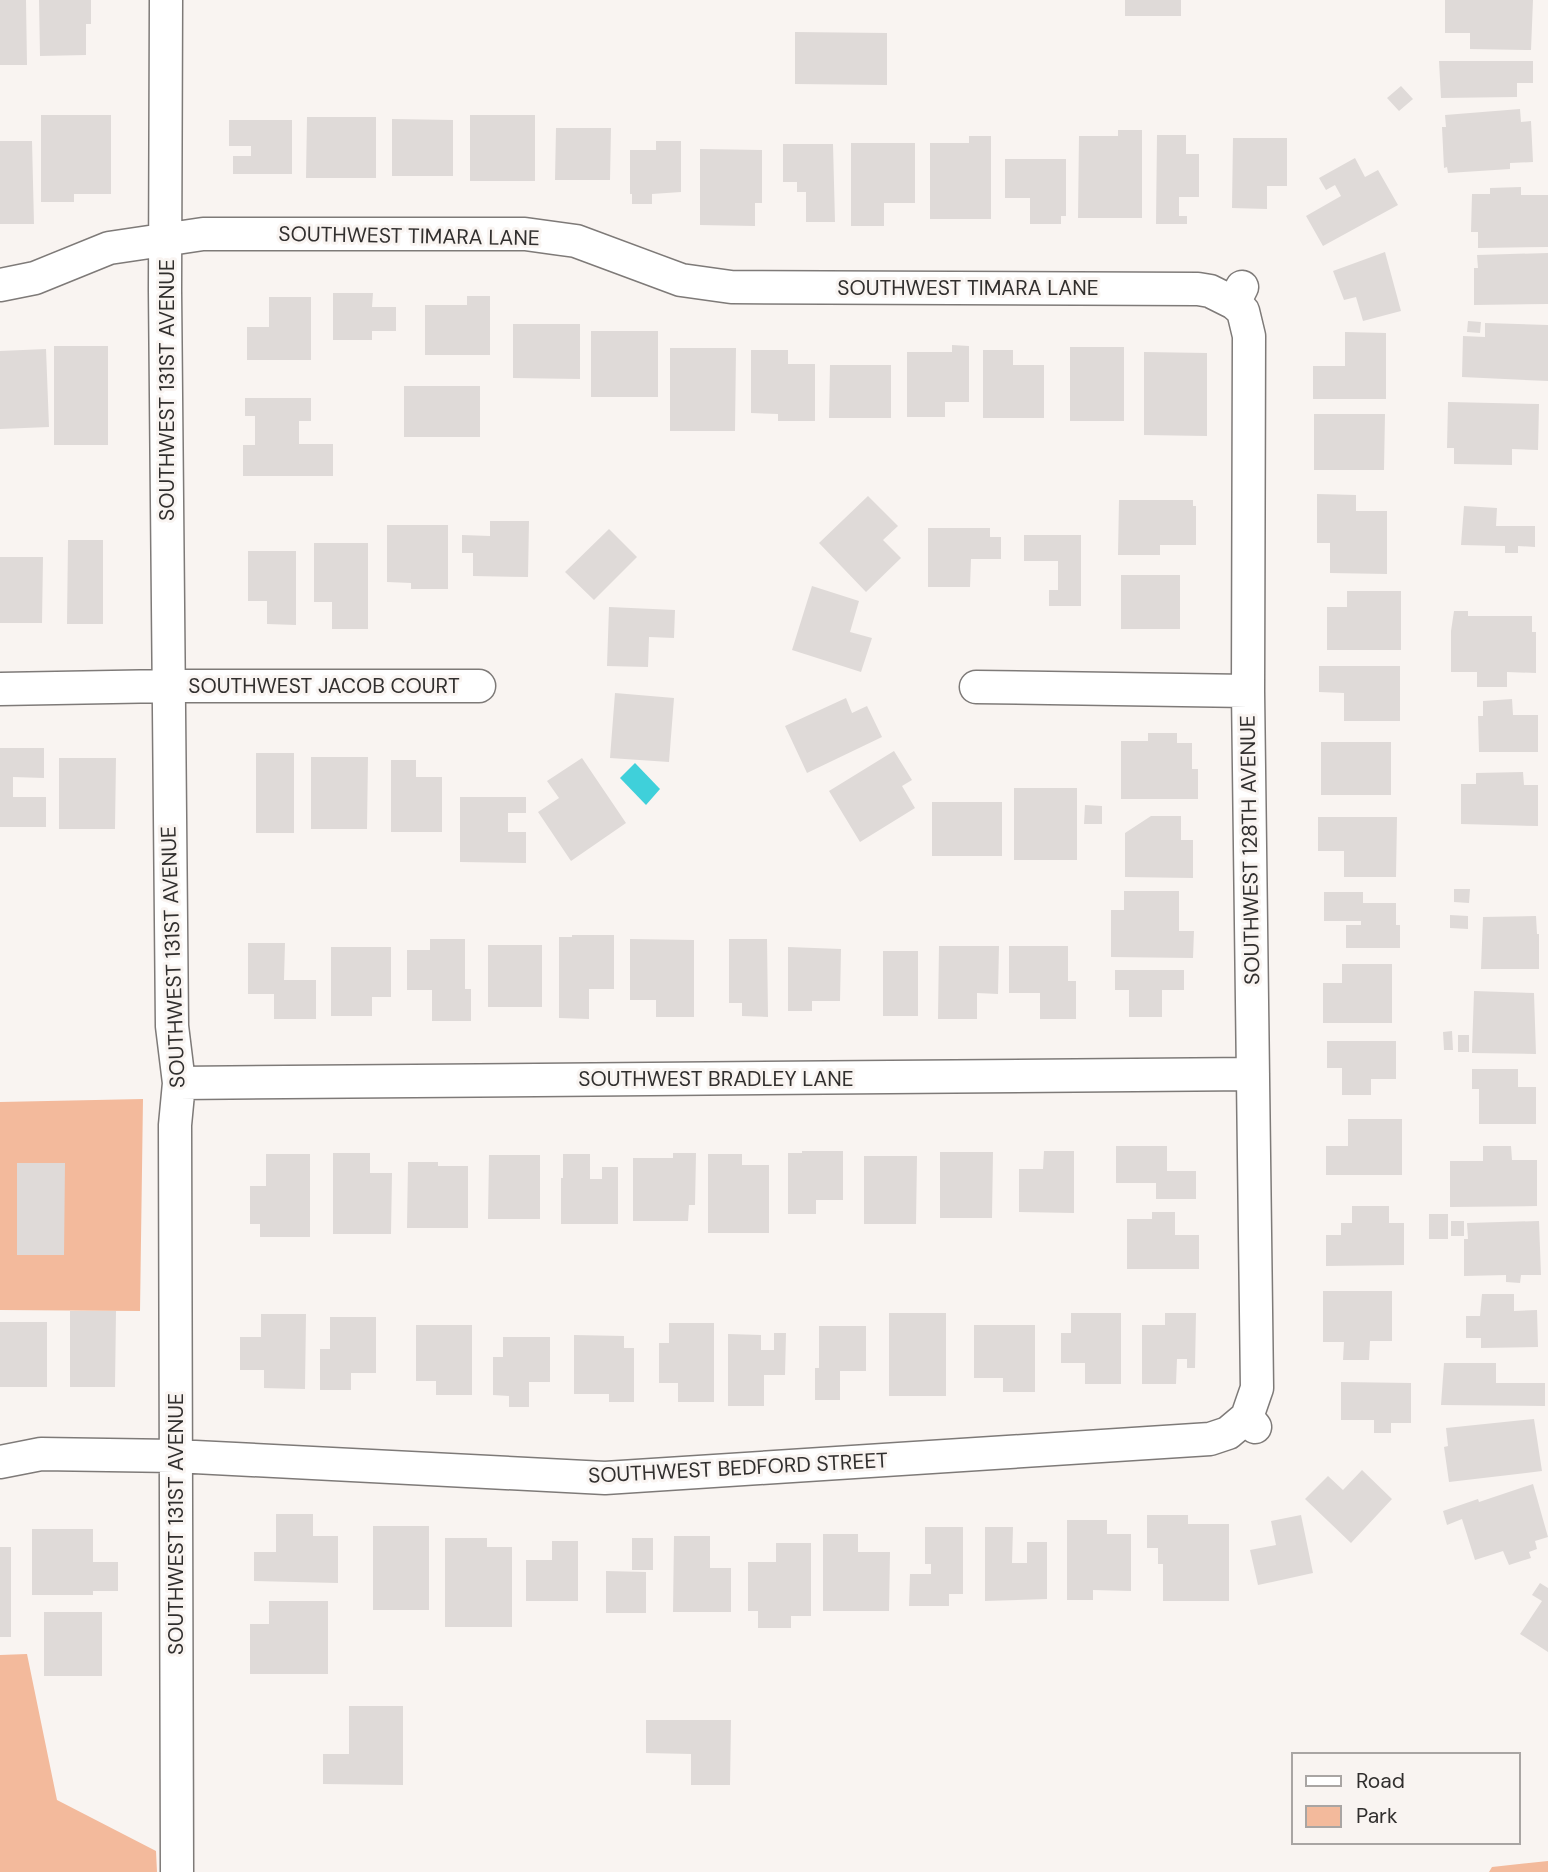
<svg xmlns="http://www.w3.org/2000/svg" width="1548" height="1872" font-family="'DM Sans',sans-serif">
<rect width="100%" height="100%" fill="#f9f4f1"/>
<!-- green -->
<path fill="#f3ba9c" d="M143,1099l-3,212 -140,-1v-208z
M27,1654l30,146 99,51 1,21h-157v-217z
M1548,1861v11h-59l3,-5z"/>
<!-- water -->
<path fill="#3fd0da" d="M635,763l25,26 -14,16 -26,-27z"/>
<!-- building -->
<path fill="#dfdad8" d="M0,0h26l1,65h-27z
M39,0h52v24h-5v31l-46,1z
M1125,0h56v16h-56z
M1445,0h88l-2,50 -61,-1v-16h-25z
M795,32l92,1v52l-92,-1z
M1439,61h94v22h-16v14l-76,1z
M1401,86l12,13 -14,12 -12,-13z
M1520,109l1,13 10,-1 2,41 -23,1v6l-62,4 -1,-6 -3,1 -2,-41h4l-1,-12z
M41,115h70v79h-37v8h-33z
M470,115h65v66h-65z
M307,117h69v61h-70z
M392,119l61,1v56h-61z
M229,120h63v54h-59v-18h18v-10h-22z
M556,128h55l-1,52h-55z
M1118,130h24v88h-64l1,-82h39z
M1157,135h29v19h13v43h-20v19h8v8h-31z
M969,136h22v83h-61v-76h39z
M1233,138h54v48h-20v23l-35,-1z
M0,141h32l2,83h-34z
M656,141h25v51l-29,2v10h-20v-10h-2v-44h26z
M851,143h64v60h-31v23h-33z
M783,144h50l2,78h-29v-30h-9v-10h-14z
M700,149l62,1v53h-7v23l-55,-1z
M1355,158l10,19 13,-7 20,35 -75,41 -17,-30 35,-20 -6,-11 -9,5 -7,-12z
M1005,159h61v57h-5v8h-31v-26h-25z
M1521,187v8h27v52l-70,1v-16h-7l1,-38h18v-6z
M1385,252l16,59 -38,10 -7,-24 -12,3 -11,-29z
M1548,253v51l-74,1v-37h4l-1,-13z
M333,293h40l-1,14h24v24h-24v9h-39z
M467,296h23v59h-65v-50h42z
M269,297h42v63h-64v-33h22z
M1468,321l13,1 -1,11 -13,-1z
M1485,323l63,2v56l-86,-4 1,-41 22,1z
M513,324h67v55l-67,-1z
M591,331h67v66h-67z
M1345,332l41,1v66h-73v-33h32z
M952,345l17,1v56h-24v15h-38v-65h45z
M54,346h54v99h-54z
M1070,347h54v74h-54z
M670,348h66l-1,83h-65z
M46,349l3,78 -49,2v-78z
M751,350h37v14h27v57h-37v-7l-27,-1z
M983,350h30v15h31v53h-61z
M1144,352l63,1v83l-63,-1z
M830,365h61v53h-62z
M404,386h76v51h-76z
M245,398h66v23h-12v23h34v32h-90v-31h12v-29h-10z
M1448,402l91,2 -1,46 -26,-1v16l-58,-1v-16h-7z
M1314,414h71l-1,56h-70z
M1317,494l39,1v16h31v63l-57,-1v-30h-13z
M868,496l30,30 -15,14 18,18 -35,34 -47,-49z
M1119,500h74v6h3v39h-36v10h-42z
M1464,506l33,2 -1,18h39v21l-17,-1v7h-13v-7l-44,-1z
M490,521h39l-1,56 -55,-1v-23h-11v-18l28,1z
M387,525h61v64h-37v-6l-24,-1z
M928,528h62v9h11v22h-30l-1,28h-42z
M609,529l28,28 -43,43 -29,-28z
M1024,535h57v71h-32v-16h9v-29h-34z
M68,540h35v84h-36z
M314,543h54v86h-36v-27h-18z
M248,551h48v74l-29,-1v-23h-19z
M0,557h43l-1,66h-42z
M1121,575h59v54h-59z
M812,586l47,15 -9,31 22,6 -11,34 -69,-22z
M1347,591h54v59h-74v-43h20z
M609,607l66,3 -1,28 -25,-1 -1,30 -41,-1z
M1454,611h14v5h64v16h4v41l-29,-1v15h-30v-15h-26v-41z
M1319,666h81v55h-56v-28l-25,-1z
M615,693l59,5 -5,64 -59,-4z
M846,698l6,15 15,-7 15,31 -75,36 -22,-47z
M1512,699l1,16h25v37h-59l-1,-36h5v-15z
M1148,733h29v10h15v26h6v30h-77v-58h27z
M1321,742h70v53h-70z
M0,748h44v30l-31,-1v20h33v30h-46z
M894,751l18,29 -10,6 13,22 -55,34 -31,-51z
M256,753h38v80h-38z
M311,757h57l-1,72h-56z
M59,758h57l-1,71h-56z
M582,758l44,65 -55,38 -33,-49 21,-14 -12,-17z
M391,760h25v17h26v55h-51z
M1523,772l1,13h14v41l-77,-2v-40h15v-11z
M1014,788h63v72h-63z
M460,797h66v16h-18v19h18v31l-66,-1z
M932,802h70v54h-70z
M1085,805l17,1v18h-18z
M1151,816h30v24h12v38l-68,-1v-44z
M1318,817h79l-1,60h-52v-26h-26z
M1454,889h16l-1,14 -15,-1z
M1124,891h55v40h15l-1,27 -82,-1v-47h13z
M1324,892h39v11h33v22h4v23h-54v-23h15v-4h-37z
M1450,915l18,1v13l-18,-1z
M1536,916l1,18h2v35h-58l2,-52z
M572,935h42v54h-25v30l-30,-1v-81h13z
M430,939h35v50h6v32h-39v-31h-25v-40h23z
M630,939l64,1v77h-38v-17h-26z
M729,939h38l1,78 -26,-1v-13h-13z
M248,943h37l-1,37h32v39h-42v-25h-26z
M488,945h54v62h-54z
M939,946h60l-1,48 -21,-1v26h-39z
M1009,946h59v35h8v38h-36v-26h-31z
M331,947h60v50h-19v19h-41z
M788,947l53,2 -1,52h-28v10h-24z
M883,951h35v65h-35z
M1342,964h50v59h-69v-40h19z
M1115,970h69v20h-22v27h-33v-27h-14z
M1474,991l60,2 2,61 -64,-1z
M1452,1031l1,19h-9l-1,-18z
M1458,1035h11v17h-11z
M1327,1041h69v38h-25v16h-29v-27h-15z
M1472,1069h46v18h18v37h-57v-35h-7z
M1348,1119h54v56h-76v-29h22z
M1116,1146h51v25h29v28h-40v-16h-40z
M1483,1146h28l1,14h25v46l-87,1v-46h33z
M802,1151h41v49h-27v14h-28v-61h14z
M1044,1151h30v62l-55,-1v-43h24z
M940,1152h53l-1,66h-52z
M333,1153h37v20h22l-1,61h-58z
M673,1153h23l-1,52h-6l-1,16h-55v-63h40z
M266,1154h44v83h-50v-13h-10v-38h16z
M563,1154h27v25h12v-12h16v57h-57v-46h2z
M708,1154h34v11h27v68h-61z
M489,1155h51v64h-52z
M864,1156h53l-1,68h-52z
M408,1162h30v4h30v62h-61z
M17,1163h48l-1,92h-47z
M1352,1206h37v17h15v42l-78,1v-31h15v-12h11z
M1152,1212h23v23h24v34h-72v-50h25z
M1429,1214h19v25h-19z
M1451,1221h13v15h-13z
M1539,1221l2,54h-20l-1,8 -14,-1v-7l-42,1v-37h4l-1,-16z
M1323,1291h69v50h-22l-1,19h-26l1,-18h-21z
M1482,1294h32v17l23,-1 1,37 -57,1v-10h-15v-22h14z
M70,1311h46l-1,76h-45z
M889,1313h57v83h-57z
M1071,1313h50v71h-36v-21h-24v-30h10z
M1165,1313h31l-1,55h-8v-9h-10l-1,25h-34v-59h23z
M261,1314h45l-1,75 -41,-1v-18h-24v-33h21z
M330,1317h46v56h-25v17h-31v-41h10z
M0,1322h47v65h-47z
M669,1323h45v79h-36v-19h-19v-40h10z
M416,1325h56v70h-36v-14h-20z
M974,1325h61v67h-32v-14h-29z
M819,1326h47v45h-26v29h-25v-32h4z
M774,1333h12l-1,42h-21v31h-36v-72l33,1v15h13z
M574,1335l50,1v12h10v54h-25v-8h-35z
M503,1337h47v45h-21v25h-20v-11l-16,-1v-38h10z
M1444,1363h52v20h49v23l-104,-1z
M1341,1382l70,1v40h-20v10h-17v-13h-33z
M1534,1419l8,52 -93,11 -5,-35 4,-1 -2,-18z
M1362,1470l30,29 -41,44 -46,-44 23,-23 15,14z
M1533,1484l15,53 -13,4 2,8 -8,3 2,6 -22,7 -6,-14 -28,9 -13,-41 -15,6 -4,-14 35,-12 1,3z
M276,1514h37v22h25v47l-84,-2v-29h22z
M1147,1515h41v9h41v77h-66v-37h-5v-16h-11z
M1301,1515l12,58 -55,12 -8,-35 26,-5 -5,-24z
M1067,1520h40v14h24v57l-38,-1v10h-26z
M373,1526h56v84h-56z
M925,1527h38v67h-14v12h-40l1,-32h21v-10h-6z
M985,1527h28l-1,36h15v-21h20v57l-62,2z
M32,1529h61v33h25v29h-25v4h-61z
M823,1534h35v18h32l-1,59h-66z
M674,1536h36v32h21v44h-58z
M445,1538h42v9h25v80h-67z
M632,1538h21v32h-21z
M552,1541h26v60h-52v-41h26z
M776,1543h35v73h-20v12h-33v-17h-10v-49h28z
M0,1547h11v90h-11z
M606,1571l40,1v41h-40z
M1540,1583l8,5v64l-28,-18 22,-33 -10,-6z
M269,1601h59v73h-78v-50h19z
M44,1612h58v64h-58z
M349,1706h54v79l-80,-1v-30h26z
M646,1720h85l-1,65h-39v-31l-45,-1z"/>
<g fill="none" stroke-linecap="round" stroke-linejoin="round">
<!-- minor casing -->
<g stroke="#7e7a78" stroke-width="35">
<path id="minor" d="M166,0l-1,290 7,736 7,57 -4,42 2,747
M0,285l35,-7 74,-30 94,-14h322l51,7 105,39 50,7 467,2 12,2 24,12
M1242,287l-8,16 9,8 6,25 -1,355 9,697 -10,29
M976,687l272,4
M0,689l168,-3h311
M179,1083l1074,-9
M0,1462l41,-8 134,2 430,22 605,-39 18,-6 19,-16 8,10"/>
</g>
<!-- minor -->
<use href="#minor" stroke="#fff" stroke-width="32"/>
</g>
<g text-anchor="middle" stroke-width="6" stroke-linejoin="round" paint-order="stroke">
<!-- street labels -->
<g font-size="21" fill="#312f2e" stroke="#f9f4f1">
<text transform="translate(409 236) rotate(1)" y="7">SOUTHWEST TIMARA LANE</text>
<text x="968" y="295">SOUTHWEST TIMARA LANE</text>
<text transform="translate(167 390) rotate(-90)" y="7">SOUTHWEST 131ST AVENUE</text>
<text x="324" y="693">SOUTHWEST JACOB COURT</text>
<text transform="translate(1250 850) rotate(-91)" y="7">SOUTHWEST 128TH AVENUE</text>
<text transform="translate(173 957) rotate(-92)" y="7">SOUTHWEST 131ST AVENUE</text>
<text x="716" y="1086">SOUTHWEST BRADLEY LANE</text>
<text transform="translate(738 1468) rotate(-3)" y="7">SOUTHWEST BEDFORD STREET</text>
<text transform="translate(176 1524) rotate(-90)" y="7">SOUTHWEST 131ST AVENUE</text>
</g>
</g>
<!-- legend -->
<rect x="1292" y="1753" width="228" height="91" fill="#f9f4f1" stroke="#a9a5a3" stroke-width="2"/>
<rect x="1306" y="1776" width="35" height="10" fill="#ffffff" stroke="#a9a5a3" stroke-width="2"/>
<text x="1356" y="1788" font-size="21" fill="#312f2e">Road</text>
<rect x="1306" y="1806" width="35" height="21" fill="#f3ba9c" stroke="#a9a5a3" stroke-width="2"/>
<text x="1356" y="1823" font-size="21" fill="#312f2e">Park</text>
</svg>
